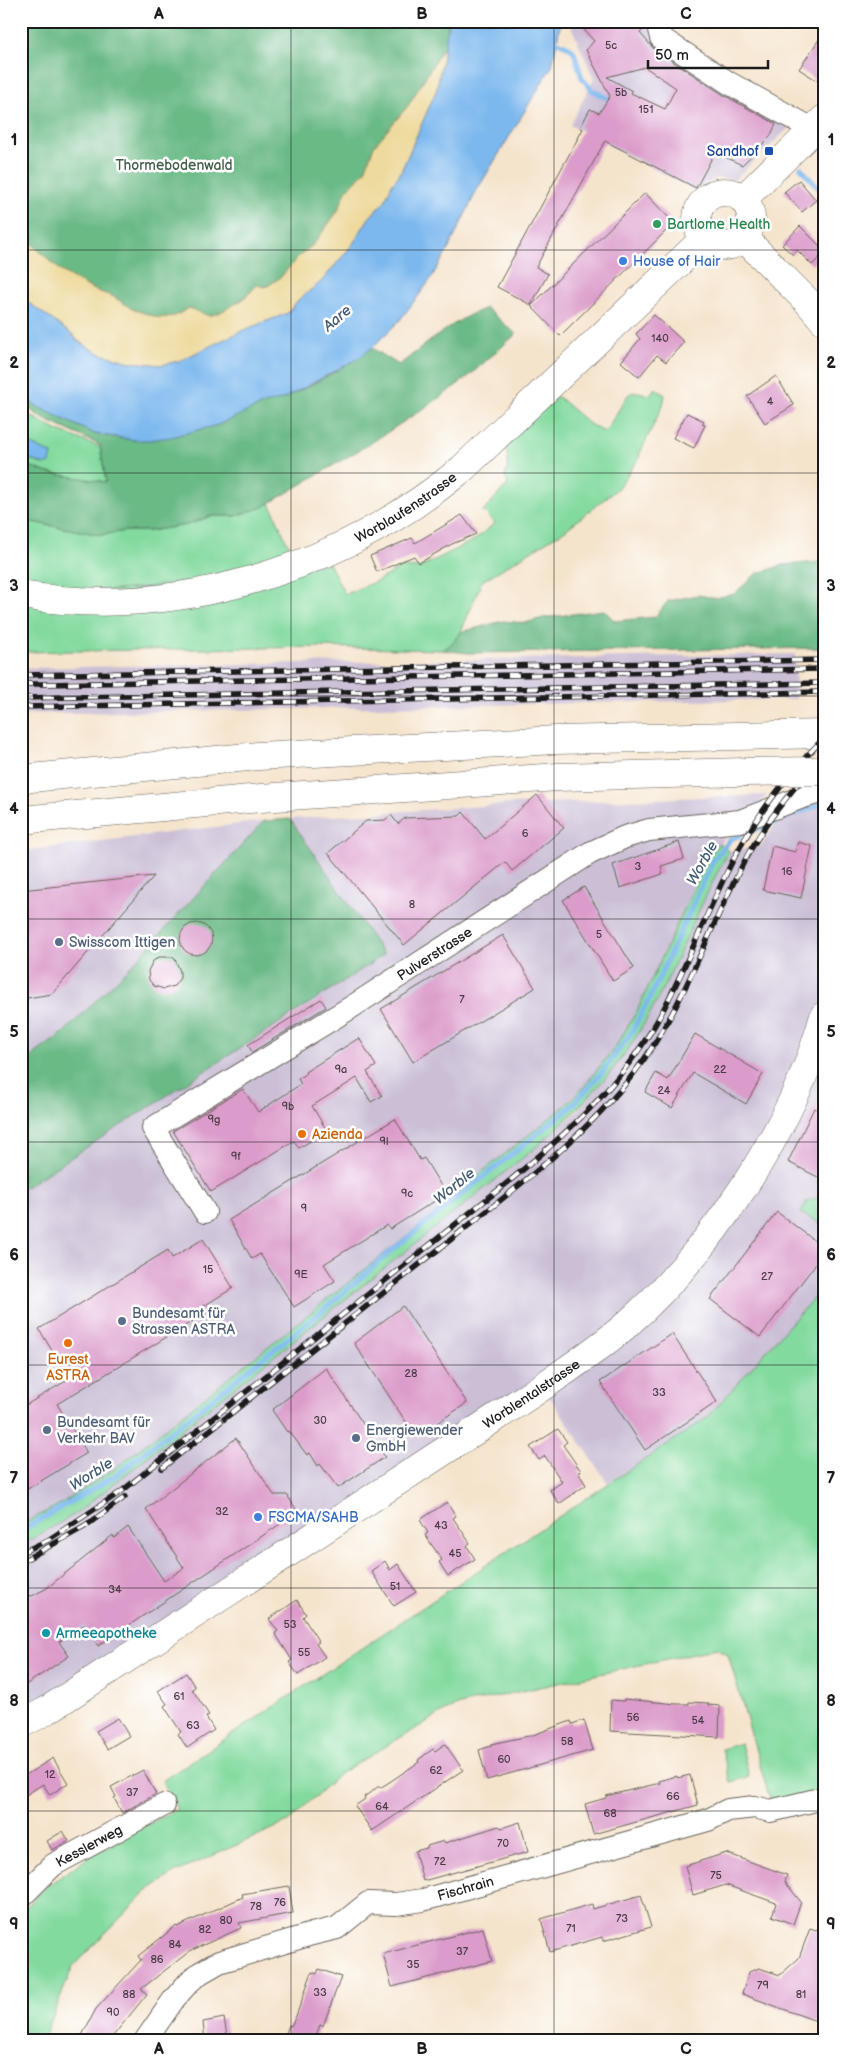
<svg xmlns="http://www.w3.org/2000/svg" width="845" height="2062" font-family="'Balsamiq Sans',sans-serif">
<rect width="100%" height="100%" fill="#fff"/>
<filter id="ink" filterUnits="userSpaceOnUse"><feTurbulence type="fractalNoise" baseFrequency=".02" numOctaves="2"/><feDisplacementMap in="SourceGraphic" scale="10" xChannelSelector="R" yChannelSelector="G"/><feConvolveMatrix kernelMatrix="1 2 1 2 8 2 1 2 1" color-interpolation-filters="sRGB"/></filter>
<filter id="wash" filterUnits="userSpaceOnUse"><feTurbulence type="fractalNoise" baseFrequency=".0096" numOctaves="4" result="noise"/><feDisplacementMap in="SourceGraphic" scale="20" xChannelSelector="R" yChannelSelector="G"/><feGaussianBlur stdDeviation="1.12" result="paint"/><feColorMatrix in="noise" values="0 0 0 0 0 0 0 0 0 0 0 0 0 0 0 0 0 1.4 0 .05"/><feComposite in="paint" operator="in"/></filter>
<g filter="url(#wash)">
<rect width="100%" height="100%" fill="#f5e4cc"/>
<!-- industrial -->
<path fill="#cbbfd6" d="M572,21h88l-3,20 134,85 -57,54 -17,-2 -23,12 -124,-65 24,-46 -22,-51z
M795,654l1,45 -775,15v-46z
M824,785v411l-17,5 -5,11 22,13v61l-117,132 -99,65 -70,-103 -434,282 -83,47v-164l23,-12 72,-51 418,-333 41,-36 26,-29 29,-39 80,-160 19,-34 31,-4 36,-53z
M767,795l-20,25 -28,23 -11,15 -71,153 -21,35 -34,43 -17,17 -98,78 -13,14 -338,270 -54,35 -41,22v-335l363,-235 -94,-136 223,-15z
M264,821l-134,146 -67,66 -42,31v-213z"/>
<!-- green -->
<path fill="#83da9f" stroke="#507b5e" d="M655,388l10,7 -2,10 -24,50 1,2 -23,32 -53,42 -82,50 -21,51 -11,14 -8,4 -124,-3 -297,5v-49l308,-40 16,31 32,-13 25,-14 17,1 57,-29 19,-16 -12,-12 25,-27 -3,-7 3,-13 -2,-20 51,-48 34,29 14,7 23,-37c7,-5 14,-3 21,1z
M21,410l35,20 44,17 6,35 -58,-9 -27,-10v-8l23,10 8,-10 -31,-15z
M270,503l16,37 14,23 -69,22 -210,9v-74l80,15 25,-4h23l38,-6 24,-9h25z
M719,843l10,8c-36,64 -58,134 -99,195 -27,39 -60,71 -96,103l-418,333 -39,31 -56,32v-20l41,-22 54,-35 338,-270 13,-14 98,-78 17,-17 34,-43 21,-35 71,-153z
M824,1196v29l-23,-12 6,-12z
M824,1286v507l-54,7 -42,-146 -11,-6 -254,56 -16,6 -108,64 -51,48 -114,51 -28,19 -73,74 -30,75c-12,0 -15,-5 -22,-14v-114l23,-25 46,-32 87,-47 -15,-28 545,-363z
M741,1743l8,34 -19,5 -8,-33z"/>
<!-- forest -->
<path fill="#6aba86" stroke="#436b51" d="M21,21h428l-4,24 -37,61 -34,40 -9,25 -19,20 -8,20 -25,34 -15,12 -17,20 -13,9 -14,1c-6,10 -34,29 -46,29 -6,0 -13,-5 -19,-8l-14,8 -16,2 -27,-9 -18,-12 -22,-8 -31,-18 -40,-37z
M486,308l30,26 -47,42 -34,25 -64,42 -108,64 -27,9h-25l-24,9 -38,6h-23l-25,4 -80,-15v-57l27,10 58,9 -6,-37 -56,-26 -23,-16v-7l19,12 55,26 39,6 84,-15 46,-21 19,-5 26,-13 26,-14 37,-24 27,17c28,-21 54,-45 87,-57z
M820,562l4,1v85l-356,5 -26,-3 8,-5 11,-13 42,-11 22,2 18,-5 61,-8 11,11 40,-4 13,-16 30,-6 17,3 19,-4 22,-20 27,-9z
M290,819l94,136 -363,235v-126l42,-31 67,-66 134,-146z"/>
<!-- sand -->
<path fill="#eeda9e" stroke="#857b5d" d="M445,45l-8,44 -37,85 -8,10 -7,17 -16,17 -16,26 -32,38 -23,18 -10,13 -44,17 -65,31 -18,4 -31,-3 -32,-9 -21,-13 -3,-4 -53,-39v-63l40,37 31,18 22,8 18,12 27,9 16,-2 14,-8 20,8 10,-3 25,-14 13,-14 7,2 4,-1 13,-9 17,-20 15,-12 25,-34 8,-20 19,-20 9,-25 34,-40z"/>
<!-- water -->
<path fill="#7cb8ee" stroke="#4c6a85" d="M449,21h112l-9,45 -75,124 -30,62 -19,31 -28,37 -28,28 -15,11 -74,40 -19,5 -46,21 -47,12 -21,3h-16l-39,-6 -55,-26 -19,-12v-99l53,39 3,5 21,12 32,9 31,3 18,-4 65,-31 44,-17 10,-13 23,-18 32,-38 16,-26 16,-17 7,-17 8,-10 37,-85z
M21,440l31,14 -2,9 -6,2 -23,-10z"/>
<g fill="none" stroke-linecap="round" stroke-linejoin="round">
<!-- stream -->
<path stroke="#7cb8ee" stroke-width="5" d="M552,39l17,8 5,5 8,26 10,12 20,11
M801,168l23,27
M21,1531l94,-55 206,-164 74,-64 177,-142 32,-36 25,-34 18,-32 67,-145 17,-20 93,-36"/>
</g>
<g id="blocks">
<!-- building -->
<path fill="#db9bcb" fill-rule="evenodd" d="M583,21h61l1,7 -5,5 14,16 68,45 54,30 -6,13 -28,28 -27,-13 -19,36 -91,-47 -69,126 12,7 -17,31 -34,-18 86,-158 -3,-1 10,-19 9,4 11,-17 -24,-46 8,-9 -9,-10zM645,67l31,21 -11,21 -34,-16 1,-2 -25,-14z
M824,32v53l-25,-16z
M799,180l17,20 -14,12 -18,-20z
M645,193l29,30 -114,113 -29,-30z
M800,226l24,24v3l-12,12 -15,-15 -4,5 -11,-10z
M654,315l30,27 -18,20 -9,-7 -18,22 -18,-15 19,-23 -4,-5z
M776,376l18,29 -29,18 -18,-27z
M687,413l17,8 -2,3 3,1 -11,23 -21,-10z
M462,515l14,19 -24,10 -33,19 -5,-7 -37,16 -7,-16 42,-18 3,5z
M537,795l27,33 -52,43 -7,-9 -101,83 -76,-92 38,-32 19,-1 6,-5 7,9 7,-6 54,-2 4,-4 22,27z
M679,842l5,17 -23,7 2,8 -43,14 -7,-23z
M798,842l14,4 -11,52 -38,-8 9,-44 23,6z
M154,876l-102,118 -31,5v-109z
M584,887l50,81 -21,13 -50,-81z
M180 939a16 16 0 1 1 32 0a16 16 0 1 1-32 0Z
M503,935l32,53 -122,74 -32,-53z
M159,957h15l6,14v7l-6,8 -10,3 -10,-3 -5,-6 -1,-9 5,-10z
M321,999l5,8 -74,45 -4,-7z
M695,1034l68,40 -17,30 -53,-31 -21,35 -27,-16 11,-19 12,7z
M359,1038l17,28 -9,6 15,24 -11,6 -14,-24 -45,28 15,25 -28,17 -5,-7 -83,51 -38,-61 70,-42 15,23 43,-28 -3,-5 8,-5 -1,-2z
M814,1108l10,5v67l-36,-18z
M395,1119l25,41 4,-2 22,36 -56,35 -3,-4 -63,39 11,17 -41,26 -34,-53 -8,5 -23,-39z
M777,1212l47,36v5l-64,84 -50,-38z
M203,1239l30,49 -31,19 4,6 -149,91 30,49 -66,40v-85l48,-29 -30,-50 129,-79 4,8z
M403,1306l64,97 -51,34 -62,-94z
M672,1334l45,68 -72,48 -45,-68z
M326,1368l59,89 -47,31 -18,-24 -2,2 -8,-13 -3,2 -18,-24 -2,1 -15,-22z
M558,1429l9,13 -4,3 18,26 -3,1 8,13 -27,19 -9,-14 12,-8 -17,-26 -6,4 -9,-13z
M236,1438l38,57h13l11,17 -200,134 -14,-21 -25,17 10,14 -48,32v-94l11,2 15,-8 66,-53 1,3 14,-11 36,54 20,-13 -38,-59z
M447,1502l9,14 -3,2 17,25 -3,3 8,13 -27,17 -9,-14 3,-2 -17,-25 3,-2 -8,-13z
M385,1561l5,9 8,-6 18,28 -22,14 -23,-35z
M297,1600l9,14 -3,3 16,25 -3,2 9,13 -27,18 -9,-13 3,-2 -17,-27 3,-2 -9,-12z
M186,1673l9,14 -3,2 17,26 -3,2 8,13 -27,18 -9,-14 3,-2 -17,-26 3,-2 -9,-13z
M624,1699l53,5h12v-2l19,1v2l12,1 -1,31 -109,-6 1,-31 13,1z
M118,1718l11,18 -22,13 -11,-18z
M584,1720l9,30 -106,30 -8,-30 12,-4v-2l42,-9 38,-14 1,3z
M445,1744l18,26 -91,61 -17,-25 10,-7 -1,-2 15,-11 1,2 11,-7 28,-19 -1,-2 15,-11 2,2z
M53,1758l15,25 -18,12 -7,-11 -22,14v-20z
M143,1770l13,24 -34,19 -8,-15 2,-1 -5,-10z
M690,1775l8,30 -105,29 -8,-30 21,-6v-2l54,-13 -1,-2 18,-5v2z
M520,1822l8,30 -105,29 -8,-30 12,-3v-2l17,-5 1,2 54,-17 2,2z
M63,1831l6,10 -17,9 -5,-9z
M726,1853l61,22 -2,7 16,20 -8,22 -21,-8 4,-13 -50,-18 -33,10 -8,-29z
M289,1886l4,27 -54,10 2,5 -51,23 -49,38 6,5 -38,47h-30l17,-32 45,-49 -3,-4 38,-30 1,1 66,-30 -1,-3z
M641,1895l10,32 -48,14 -1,-4 -52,15 -9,-33 51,-15 1,5z
M824,1923v84l-5,15 -77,-28 7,-22 10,-4 21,7 19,-17 11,-30 6,2z
M483,1928l9,33 -100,26 -9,-33z
M319,1969l22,8 -18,49 -3,-1 -6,16h-31l6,-16 2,1 5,-10 16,-44 5,2z
M224,2018l4,23h-23l-2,-19z"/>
</g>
</g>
<g filter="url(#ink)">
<use href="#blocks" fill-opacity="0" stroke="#68625a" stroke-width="1"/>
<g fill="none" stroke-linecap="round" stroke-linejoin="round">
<!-- minor casing -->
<g stroke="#68625a" stroke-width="24">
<g id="minor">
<path d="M657,21l4,17 68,45 85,47"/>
<path id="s1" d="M205,1212l-52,-84 197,-120 240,-155 35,-16 24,-7 91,-9 60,-23 24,-7"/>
<path id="s2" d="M21,1897l32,-32 111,-60"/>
<path id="s3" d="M145,2041l29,-42 15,-17 11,-9 19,-11 93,-28 25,-6 31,-25 28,1 27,-4 285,-80 20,-10 27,-3 15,4 54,-13"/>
</g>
</g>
<!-- major casing -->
<g stroke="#68625a" stroke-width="29">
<g id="major">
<circle cx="724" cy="219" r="27"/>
<path d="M743,199l81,-80"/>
<path d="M744,238l64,64 16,19"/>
<path id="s4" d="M21,595c156,26 321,-27 441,-126l243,-231"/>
<path id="s5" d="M21,1724l25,-13 487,-318c31,-21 63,-42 92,-67 86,-75 168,-198 199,-310"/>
</g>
</g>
<!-- highway casing -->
<g stroke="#68625a" stroke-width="29">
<path id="highway" d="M21,779l237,-23 298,-16 268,-6
M21,820l240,-22 201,-14 96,-7 186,-5"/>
</g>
<!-- minor -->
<use href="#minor" stroke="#fff" stroke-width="22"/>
<!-- major -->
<use href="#major" stroke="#fff" stroke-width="28"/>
<!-- highway -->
<use href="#highway" stroke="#fff" stroke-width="28"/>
<!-- rail casing -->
<g stroke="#1c1c1c" stroke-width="5.5">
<path id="rail" d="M21,675l803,-15
M21,684h31
M46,684l778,-15
M21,698l803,-15
M21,707l803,-15
M162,1468c92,-73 184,-146 277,-219 68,-55 141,-106 195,-176 52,-67 76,-151 117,-224 20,-34 46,-66 73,-94
M21,1553l27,-13 74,-49 385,-308c57,-47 111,-95 149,-160 32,-56 52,-118 83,-174 23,-41 52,-78 85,-111
M21,1562l63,-35 41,-30"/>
</g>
<!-- rail -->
<use href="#rail" stroke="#fff" stroke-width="4" stroke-dasharray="11" stroke-linecap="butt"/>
<!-- highway-bridge casing -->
<g stroke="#68625a" stroke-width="29" stroke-linecap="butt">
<path id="highway-bridge" d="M744,772l80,-1"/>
</g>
<!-- highway-bridge -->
<use href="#highway-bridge" stroke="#fff" stroke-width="28"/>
</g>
</g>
<!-- grid -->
<path fill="none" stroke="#1c1c1c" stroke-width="1" stroke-opacity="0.55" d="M291,21v2020M554,21v2020M21,250h803M21,473h803M21,696h803M21,919h803M21,1142h803M21,1365h803M21,1588h803M21,1811h803"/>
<!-- markers -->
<rect fill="#1a4fb4" stroke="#fff" stroke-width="2" x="764" y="146" width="10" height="10" rx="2.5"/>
<circle fill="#2e9e5b" stroke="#fff" stroke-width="2" cx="657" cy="224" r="5"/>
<g fill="#3f7fe0" stroke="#fff" stroke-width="2">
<circle cx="623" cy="261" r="5"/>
<circle cx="258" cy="1517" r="5"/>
</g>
<g fill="#5c6f8a" stroke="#fff" stroke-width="2">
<circle cx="59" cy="942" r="5"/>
<circle cx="122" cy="1321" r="5"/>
<circle cx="47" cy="1430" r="5"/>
<circle cx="356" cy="1438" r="5"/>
</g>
<g fill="#e8710a" stroke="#fff" stroke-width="2">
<circle cx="302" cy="1134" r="5"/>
<circle cx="68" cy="1343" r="5"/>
</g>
<circle fill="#0f9aa8" stroke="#fff" stroke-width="2" cx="46" cy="1633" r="5"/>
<g text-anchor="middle" stroke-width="5" stroke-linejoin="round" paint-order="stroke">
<!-- number labels -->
<g font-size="11" fill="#4c3c48">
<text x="611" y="49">5c</text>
<text x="621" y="96">5b</text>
<text x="646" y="113">151</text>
<text x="660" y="342">140</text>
<text x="770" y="405">4</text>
<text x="525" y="837">6</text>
<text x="638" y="870">3</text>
<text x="787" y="875">16</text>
<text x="412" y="908">8</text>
<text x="599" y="938">5</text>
<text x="462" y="1003">7</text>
<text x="341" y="1073">9a</text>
<text x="720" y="1073">22</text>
<text x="664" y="1094">24</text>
<text x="288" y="1110">9b</text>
<text x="214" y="1123">9g</text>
<text x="384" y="1145">9l</text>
<text x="236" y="1160">9f</text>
<text x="407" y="1197">9c</text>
<text x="304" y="1212">9</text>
<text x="208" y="1273">15</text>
<text x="301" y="1278">9E</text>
<text x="767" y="1280">27</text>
<text x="411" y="1377">28</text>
<text x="659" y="1396">33</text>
<text x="320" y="1424">30</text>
<text x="222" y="1515">32</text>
<text x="441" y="1529">43</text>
<text x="455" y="1557">45</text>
<text x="395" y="1590">51</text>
<text x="115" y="1593">34</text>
<text x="290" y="1628">53</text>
<text x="304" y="1656">55</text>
<text x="179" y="1700">61</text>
<text x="633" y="1721">56</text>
<text x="698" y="1724">54</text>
<text x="193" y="1729">63</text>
<text x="567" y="1745">58</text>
<text x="504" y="1763">60</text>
<text x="436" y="1774">62</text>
<text x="50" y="1778">12</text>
<text x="132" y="1796">37</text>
<text x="673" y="1800">66</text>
<text x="382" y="1810">64</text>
<text x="610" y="1817">68</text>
<text x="503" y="1847">70</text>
<text x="440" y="1865">72</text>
<text x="716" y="1879">75</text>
<text x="280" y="1906">76</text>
<text x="256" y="1910">78</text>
<text x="622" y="1922">73</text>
<text x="226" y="1924">80</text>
<text x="571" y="1932">71</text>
<text x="205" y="1933">82</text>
<text x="175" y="1948">84</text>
<text x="462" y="1955">37</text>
<text x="157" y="1963">86</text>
<text x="413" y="1968">35</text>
<text x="763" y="1989">79</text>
<text x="320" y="1996">33</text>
<text x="129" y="1998">88</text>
<text x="801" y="1998">81</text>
<text x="113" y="2016">90</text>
</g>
<!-- transit labels -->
<g font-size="14" fill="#164399" stroke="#fff" text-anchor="end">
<text x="759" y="156">Sandhof</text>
</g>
<!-- park labels -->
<g font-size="14" fill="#405e4a" stroke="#fff">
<text x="174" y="170">Thormebodenwald</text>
</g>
<!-- leisure labels -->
<g font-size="14" fill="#27864d" stroke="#fff" text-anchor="start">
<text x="667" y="229">Bartlome Health</text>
</g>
<!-- shop labels -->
<g font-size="14" fill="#366cbe" stroke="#fff" text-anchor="start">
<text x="633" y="266">House of Hair</text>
<text x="268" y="1522">FSCMA/SAHB</text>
</g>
<!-- street labels -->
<g font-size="14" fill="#1c1c1c" stroke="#fff">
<text dy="5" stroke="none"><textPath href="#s4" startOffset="404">Worblaufenstrasse</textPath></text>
<text dy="5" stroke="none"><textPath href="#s1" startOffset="430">Pulverstrasse</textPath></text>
<text dy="5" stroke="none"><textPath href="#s5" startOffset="608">Worblentalstrasse</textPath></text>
<text dy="5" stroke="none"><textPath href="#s2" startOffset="86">Kesslerweg</textPath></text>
<text dy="5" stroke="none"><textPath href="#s3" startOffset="372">Fischrain</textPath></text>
</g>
<!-- service labels -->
<g font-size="14" fill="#4e5e75" stroke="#fff" text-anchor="start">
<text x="69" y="947">Swisscom Ittigen</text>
<text x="132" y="1318">Bundesamt für<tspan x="132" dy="16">Strassen ASTRA</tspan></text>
<text x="57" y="1427">Bundesamt für<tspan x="57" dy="16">Verkehr BAV</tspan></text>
<text x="366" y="1435">Energiewender<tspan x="366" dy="16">GmbH</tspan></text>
</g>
<!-- food labels -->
<g font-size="14" fill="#c56008" stroke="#fff" text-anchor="start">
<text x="312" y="1139">Azienda</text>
<text x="68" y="1364" text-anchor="middle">Eurest<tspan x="68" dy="16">ASTRA</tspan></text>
</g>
<!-- culture labels -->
<g font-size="14" fill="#0d838f" stroke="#fff" text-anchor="start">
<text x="56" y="1638">Armeeapotheke</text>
</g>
<!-- water labels -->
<g font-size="15" font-style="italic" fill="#425a70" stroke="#fff">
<text transform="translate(337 318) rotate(-40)" y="5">Aare</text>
<text transform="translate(702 863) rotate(-61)" y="5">Worble</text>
<text transform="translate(454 1186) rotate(-39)" y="5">Worble</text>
<text transform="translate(91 1474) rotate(-32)" y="5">Worble</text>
</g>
</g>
<!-- margin -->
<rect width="845" height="2062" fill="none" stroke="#fff" stroke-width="55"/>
<!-- scale -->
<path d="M648 60v8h120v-8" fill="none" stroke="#1c1c1c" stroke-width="2.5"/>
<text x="655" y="60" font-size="15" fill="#1c1c1c" stroke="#ffffff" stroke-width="4" paint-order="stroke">50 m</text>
<rect x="28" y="28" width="790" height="2006" fill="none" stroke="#1c1c1c" stroke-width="2"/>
<g font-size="16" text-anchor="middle" font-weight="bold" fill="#1c1c1c">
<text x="159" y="19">A</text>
<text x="422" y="19">B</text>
<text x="686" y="19">C</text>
<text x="14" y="145">1</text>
<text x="831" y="145">1</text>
<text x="14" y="368">2</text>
<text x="831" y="368">2</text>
<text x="14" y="591">3</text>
<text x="831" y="591">3</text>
<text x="14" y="814">4</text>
<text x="831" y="814">4</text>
<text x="14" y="1037">5</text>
<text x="831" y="1037">5</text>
<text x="14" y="1260">6</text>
<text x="831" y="1260">6</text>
<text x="14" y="1483">7</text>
<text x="831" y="1483">7</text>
<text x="14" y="1706">8</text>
<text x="831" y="1706">8</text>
<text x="14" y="1929">9</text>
<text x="831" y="1929">9</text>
<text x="159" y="2054">A</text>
<text x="422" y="2054">B</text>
<text x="686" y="2054">C</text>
</g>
</svg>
